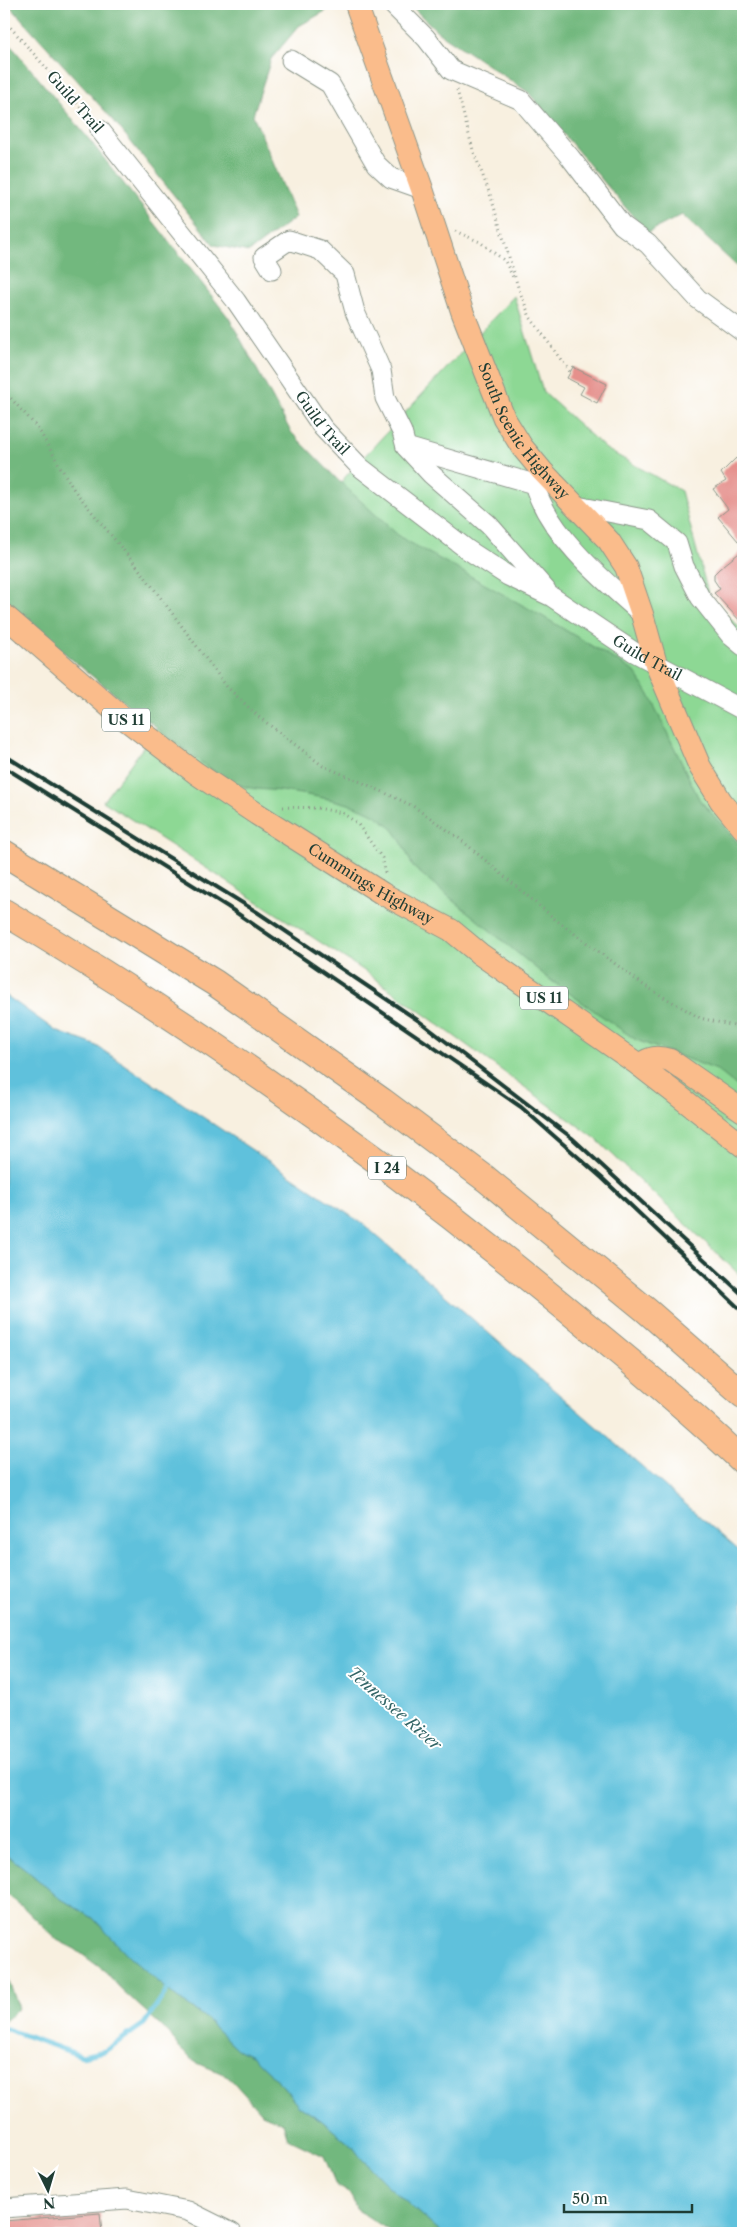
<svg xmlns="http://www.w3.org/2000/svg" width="747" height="2237" font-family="'Libre Caslon Text',serif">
<rect width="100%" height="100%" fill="#fff"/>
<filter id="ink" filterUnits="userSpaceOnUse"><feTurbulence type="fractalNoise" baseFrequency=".02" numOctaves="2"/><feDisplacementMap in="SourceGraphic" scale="10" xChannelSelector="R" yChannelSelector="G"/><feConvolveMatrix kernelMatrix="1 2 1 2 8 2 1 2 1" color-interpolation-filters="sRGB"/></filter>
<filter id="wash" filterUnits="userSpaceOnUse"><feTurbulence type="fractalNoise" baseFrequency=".0096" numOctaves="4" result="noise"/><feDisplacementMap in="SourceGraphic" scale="20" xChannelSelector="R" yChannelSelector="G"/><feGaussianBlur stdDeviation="1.12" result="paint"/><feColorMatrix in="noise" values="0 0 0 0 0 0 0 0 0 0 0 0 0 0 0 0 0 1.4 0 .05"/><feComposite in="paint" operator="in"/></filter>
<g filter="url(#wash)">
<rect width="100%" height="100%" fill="#f8f0e0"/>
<!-- green -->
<path fill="#8dd894" stroke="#568a64" d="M514,296l29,96 63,57 75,42 28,106 34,34v647l-148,-140 -232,-168 -260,-169 243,-325z"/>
<!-- forest -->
<path fill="#72b87e" stroke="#487a59" d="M8,4h330l-39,22 -28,33 -18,56 43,102 -47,35 -35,-7 -100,-124z
M409,4h334v268l-61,-57 -35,18 -119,-141 -90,-60z
M4,37l88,106 137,175 62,114 48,49 61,56 142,79 93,56 14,23 50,104 44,50v242l-26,-21 -81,-30 -87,-61 -136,-112c-7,-15 -14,-35 -28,-45 -25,-20 -66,-25 -97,-30 -16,-3 -32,-1 -48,-7 -28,-11 -51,-33 -75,-51 -55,-42 -108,-87 -161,-131z
M4,1853l19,14 35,30 35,21 35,37 48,42 27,19 34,33 16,8 30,29 16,20 22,14 32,27 8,11 24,25 56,50h-48l-37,-24 -5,-15 -15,-9 -12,-29 -36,-17 -5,-16 -21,-9 -34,-38 -33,-14 -16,-14 -9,-14 -51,-47 -13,-15 -31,-23 -18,-9 -32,-31 -21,-17z
M4,1969l15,39 -15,14z"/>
<!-- water -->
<path fill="#5ec1dc" stroke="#3e7f88" d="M4,994l52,37 39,14 268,179 380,330v679h-302l-56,-50 -24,-25 -8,-11 -32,-27 -22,-14 -16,-20 -30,-29 -16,-8 -34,-33 -27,-19 -48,-42 -35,-37 -35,-21 -35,-30 -19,-14z"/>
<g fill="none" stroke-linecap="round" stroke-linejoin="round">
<!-- stream -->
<path stroke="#5ec1dc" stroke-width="5" d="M4,2028l78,28 23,-5 39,-27 27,-40"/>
</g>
<g id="blocks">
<!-- building -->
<path fill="#e5908c" d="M573,367l34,17 -10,19 -17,-9 4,-7 -17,-9z
M736,458l7,9v80l-25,-30 10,-8 -15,-20 13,-8 -5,-8z
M743,550v74l-29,-31 6,-4 -6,-9v-6l5,-5z
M100,2213l2,20h-98v-12z"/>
</g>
</g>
<g filter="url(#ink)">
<use href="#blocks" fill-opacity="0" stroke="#8c968a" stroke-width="1"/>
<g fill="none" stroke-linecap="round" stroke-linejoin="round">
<!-- minor casing -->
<g stroke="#8c968a" stroke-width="21">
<g id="minor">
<path d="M392,4l34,34 25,32 70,30 49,57 52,68 26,19 50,55 45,33"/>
<path d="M291,60l39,24 46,80 15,14 31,11"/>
<path id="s1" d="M100,130l136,171 87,127 37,39 108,83 40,26 44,21 82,55 109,58"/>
<path d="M272,270l-8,-13 25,-17 31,10 25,24 10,38 26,58 4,28 17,34 4,15 25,27 58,51 57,65"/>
<path d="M406,447l128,37"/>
<path d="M542,471l-8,13c15,51 69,96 108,130"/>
<path d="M577,506l72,14 28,23 7,23 16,31 31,39 12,10"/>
<path d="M4,2208l123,-9 61,12 44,22"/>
</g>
</g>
<!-- major casing -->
<g stroke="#8c968a" stroke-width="24">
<g id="major">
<path id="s2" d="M356,4l66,185 40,122 42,107 18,29 20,24 67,70 17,26 16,47 14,50 44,103 21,34 22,27"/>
<path id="s3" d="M4,615l113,98 79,60 61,41 126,80 68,36 29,24 159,111 104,81"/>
<path d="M639,1065c11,-8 18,-9 31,-5l73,51"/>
</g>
</g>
<!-- highway casing -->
<g stroke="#8c968a" stroke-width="28">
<path id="highway" d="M4,853l211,130 167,118 104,78 160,131 97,85
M4,912c192,114 376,244 549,386 65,53 130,106 190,163"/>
</g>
<!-- path -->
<path stroke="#8c968a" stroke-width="3" stroke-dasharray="1 4" stroke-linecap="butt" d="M4,20l86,98
M457,90l16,60 18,47 27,90 12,30 40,55
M455,231l25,11 25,19 9,18
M4,391l33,36 37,63 69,84 84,113 32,30 64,49 45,19 45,21 47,33 96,81 89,66 55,32 43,10
M283,807l35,1 24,5 15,10 25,35 3,15"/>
<!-- minor -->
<use href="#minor" stroke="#fff" stroke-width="19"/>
<!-- major -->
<use href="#major" stroke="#fabc8b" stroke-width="22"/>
<!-- highway -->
<use href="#highway" stroke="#fabc8b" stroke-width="26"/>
<!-- rail -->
<path stroke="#1f3d34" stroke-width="4" d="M4,755l253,157 162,109 153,117 171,157
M4,767l224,140 293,200 81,71 141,134"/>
</g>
</g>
<g text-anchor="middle" stroke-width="4" stroke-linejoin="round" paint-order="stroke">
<!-- shield labels -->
<g fill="#fff" stroke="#627771" stroke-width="1">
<rect x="102" y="708.5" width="48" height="23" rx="4"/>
<rect x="520" y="986.5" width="48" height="23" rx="4"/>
<rect x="368" y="1156.5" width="38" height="23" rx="4"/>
</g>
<g font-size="14" font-weight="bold" fill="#1f3d34">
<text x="126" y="725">US 11</text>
<text x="544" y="1003">US 11</text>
<text x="387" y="1173">I 24</text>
</g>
<!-- street labels -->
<g font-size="15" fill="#1f3d34" stroke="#fff">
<text transform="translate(75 102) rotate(49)" y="5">Guild Trail</text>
<text dy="5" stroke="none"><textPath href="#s1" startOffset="368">Guild Trail</textPath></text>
<text dy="5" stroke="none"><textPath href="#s2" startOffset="461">South Scenic Highway</textPath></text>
<text dy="5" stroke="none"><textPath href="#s1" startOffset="772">Guild Trail</textPath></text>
<text dy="5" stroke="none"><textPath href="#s3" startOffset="456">Cummings Highway</textPath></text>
</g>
<!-- water labels -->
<g font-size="16" font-style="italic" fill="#326566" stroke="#fff">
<text transform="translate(395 1708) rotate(41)" y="6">Tennessee River</text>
</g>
</g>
<!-- margin -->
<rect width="747" height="2237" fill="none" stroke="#fff" stroke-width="20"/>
<!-- north arrow -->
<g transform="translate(48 2190) rotate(175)" stroke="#ffffff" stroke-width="4" paint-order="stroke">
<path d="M0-4L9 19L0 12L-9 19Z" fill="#1f3d34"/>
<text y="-8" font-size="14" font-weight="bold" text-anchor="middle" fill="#1f3d34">N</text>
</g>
<!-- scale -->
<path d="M564 2204v8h128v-8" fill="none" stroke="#1f3d34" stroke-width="2.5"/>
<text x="572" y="2204" font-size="15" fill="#1f3d34" stroke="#ffffff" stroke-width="4" paint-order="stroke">50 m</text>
</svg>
